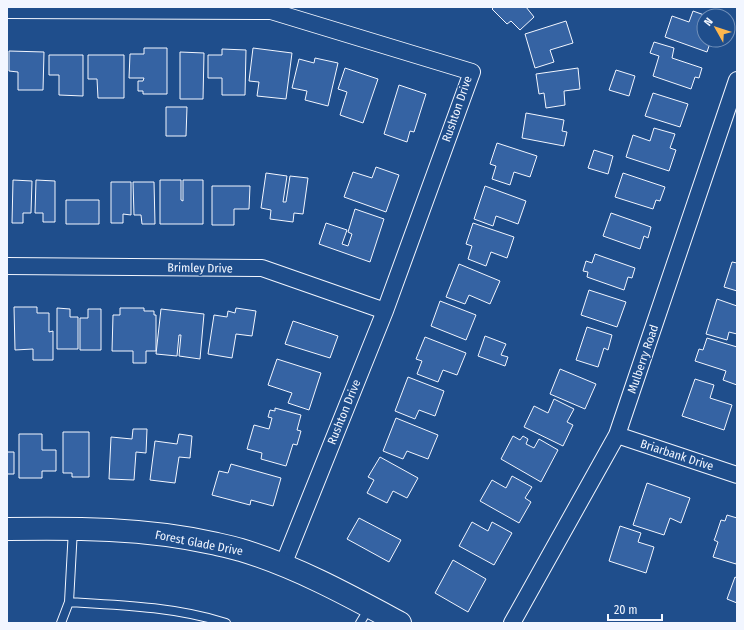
<svg xmlns="http://www.w3.org/2000/svg" width="744" height="630" font-family="'Fira Sans Condensed',sans-serif">
<rect width="100%" height="100%" fill="#1f4e8c"/>
<!-- building -->
<path fill="#3563a3" stroke="#f2f6ff" d="M494,7h32l8,10 -14,13 -9,-9 -4,3 -15,-15z
M693,11l14,5h-3v24h7l-4,12 -42,-15 7,-21 17,6z
M566,21l7,22 -23,7 4,12 -19,6 -10,-34z
M654,42l20,6 -2,10 30,10 -3,10 -4,-1 -4,12 -38,-13 6,-20 -9,-3z
M144,48h23v46h-24v-3h-5v-10h5l1,-3h-15l1,-24h14z
M253,48l39,5 -6,46 -29,-3 2,-14 -10,-1z
M222,49l24,1 -1,45h-23v-17h-14v-23h14z
M9,51l35,1 -1,38h-25v-18l-9,-1z
M180,52l24,1 -1,46h-23z
M49,55h34v41l-24,-1v-20h-10z
M88,55h36v43h-26l-1,-19h-9z
M315,58l23,5 -10,43 -23,-6 2,-9 -15,-3 7,-29 15,4z
M345,68l33,11 -15,44 -23,-8 7,-23 -9,-3z
M578,68l2,21 -16,2 1,14 -19,3 -2,-15 -5,1 -3,-20z
M616,70l19,6 -6,20 -20,-6z
M399,85l27,9 -12,38 -4,-1 -3,11 -23,-8z
M653,93l35,11 -8,23 -35,-11z
M166,107h21l-1,29h-20z
M526,113l38,7 -2,11 5,1 -3,14 -42,-8z
M654,128l21,6 -5,14 6,2 -7,21 -43,-14 7,-22 17,6z
M497,143l40,13 -7,21 -16,-5 -4,13 -18,-6 4,-13 -6,-2z
M594,150l19,6 -5,18 -20,-6z
M376,167l23,8 -13,37 -42,-15 9,-25 19,6z
M266,173l21,3 -4,26h3l4,-26 18,2 -5,36 -9,-1 -1,9 -23,-3 1,-9 -10,-2z
M623,173l42,14 -5,14 -4,-1 -3,9 -38,-12z
M13,180l19,1 -1,32h-8v10h-11z
M36,180l19,1v41h-12v-9h-8z
M160,180h21v20l2,1v-21h20v44h-43z
M111,182h20v33l-8,-1v9h-12z
M133,182h21l1,42h-13l-1,-9h-7z
M212,186h38l-1,23h-15v16h-22z
M485,186l41,15 -8,23 -22,-8 -3,10 -19,-7z
M66,200h33v24h-33z
M355,209l29,10 -14,43 -51,-18 7,-21 21,7 -5,14 6,2 4,-12 -4,-2z
M611,213l40,14 -3,11 -4,-2 -4,13 -37,-13z
M473,223l41,14 -7,21 -16,-6 -5,14 -18,-7 4,-13 -6,-2z
M595,254l40,14 -3,10 -4,-1 -4,13 -37,-13 1,-5 -5,-1 3,-10 6,2z
M732,262l5,1v28l-13,-4z
M459,264l41,17 -10,23 -21,-9 -4,9 -19,-7z
M589,290l37,12 -9,25 -36,-12z
M717,299l20,7v28l-8,-2 -2,8 -21,-6z
M440,301l36,14 -10,25 -35,-14z
M14,307h23v6h12v19l4,-1v29h-20v-11l-18,1z
M57,308l13,1v8h8v32h-21z
M120,308h24v3h10v4h2v36h-10v12h-13v-12h-21l1,-36h7z
M236,308l20,3 -4,25 -16,-2 -4,24 -24,-4 6,-39 13,2 1,-6 7,2z
M88,309h13v41h-21v-32h8z
M161,309l43,5 -4,45 -21,-3 2,-21h-2l-2,21 -21,-2z
M293,321l45,15 -8,22 -45,-14z
M587,327l25,8 -4,15 -4,-2 -6,19 -22,-7z
M485,336l21,8 -5,11 7,2 -3,9 -27,-10z
M425,337l41,16 -9,22 -14,-5 -5,12 -21,-8 5,-13 -6,-2z
M707,338l30,9v38l-14,-5 3,-9 -31,-10 4,-12 4,1z
M277,359l44,14 -12,37 -21,-7 4,-10 -24,-8z
M560,369l36,15 -11,25 -35,-15z
M408,377l36,14 -9,25 -16,-6 -4,9 -20,-8z
M695,379l19,6 -4,13 22,7 -8,25 -42,-14z
M554,399l20,10 -7,13 6,3 -10,21 -39,-19 10,-21 14,7z
M275,408l26,7 -4,15 4,1 -4,14 -4,-1 -7,22 -25,-7 1,-6 -15,-4 7,-24 15,4 3,-11 -4,-1 2,-7 5,1z
M396,418l42,17 -10,24 -21,-8 -4,8 -20,-8z
M133,429h14l-1,24 -10,-1 -2,28 -25,-1 2,-42 21,2z
M63,432h26v45h-17v-4h-9z
M19,434h23v16h14v21h-14v7h-23z
M179,434l13,2 -2,22 -11,-1 -4,26 -25,-3 5,-39 22,3z
M513,436l7,4 3,-4 5,3 -2,5 8,4 5,-9 19,11 -17,32 -40,-23z
M7,452h7v22h-7z
M380,457l38,21 -11,20 -14,-7 -6,12 -20,-10 7,-13 -6,-3z
M231,464l50,14 -8,28 -22,-6 -1,5 -38,-10 7,-24 9,2z
M512,476l20,11 -7,11 6,4 -12,21 -39,-22 12,-21 14,8z
M647,483l43,15 -9,25 -11,-5 -6,17 -31,-10z
M727,515l10,3v42l-1,4 -23,-7 5,-15 -4,-2 1,-2 6,-18 4,1z
M359,518l42,22 -12,22 -42,-23z
M472,522l16,9 4,-9 20,11 -18,32 -35,-19z
M620,526l21,7 -3,9 16,5 -8,26 -37,-12z
M453,560l33,19 -18,33 -33,-19z
M735,577l2,1v25l-10,-4z"/>
<g fill="none" stroke-linecap="round" stroke-linejoin="round">
<!-- lane casing -->
<g stroke="#f2f6ff" stroke-width="10">
<path id="lane" d="M69,602c52,3 107,5 157,21
M61,623l8,-21 4,-73
M360,623l9,-15"/>
</g>
<!-- street casing -->
<g stroke="#f2f6ff" stroke-width="18">
<path id="street" d="M7,10l264,1 201,61 -87,239 -102,254
M7,266l255,2 123,43
M617,435l120,40
M512,623l105,-188 120,-355"/>
</g>
<!-- secondary casing -->
<g stroke="#f2f6ff" stroke-width="24">
<path id="secondary" d="M7,529c69,-1 137,-1 205,14 9,2 20,4 29,7 56,17 107,45 159,73"/>
</g>
<!-- lane -->
<use href="#lane" stroke="#1f4e8c" stroke-width="8"/>
<!-- street -->
<use href="#street" stroke="#1f4e8c" stroke-width="16"/>
<!-- secondary -->
<use href="#secondary" stroke="#1f4e8c" stroke-width="22"/>
</g>
<g text-anchor="middle" stroke-width="3" stroke-linejoin="round" paint-order="stroke">
<!-- street labels -->
<g font-size="12" fill="#f2f6ff" stroke="#1f4e8c">
<text transform="translate(457 109) rotate(-71)" y="4">Rushton Drive</text>
<text transform="translate(200 268) rotate(1)" y="4">Brimley Drive</text>
<text transform="translate(643 359) rotate(-71)" y="4">Mulberry Road</text>
<text transform="translate(344 412) rotate(-68)" y="4">Rushton Drive</text>
<text transform="translate(677 455) rotate(18)" y="4">Briarbank Drive</text>
<text transform="translate(199 543) rotate(11)" y="4">Forest Glade Drive</text>
</g>
</g>
<!-- border -->
<rect width="744" height="630" fill="none" stroke="#f2f6ff" stroke-width="16"/>
<!-- north arrow -->
<g transform="translate(716 28) rotate(309)"><circle r="19" fill="#1f4e8c" stroke="#7391ba"/>
<path d="M0-3L7 15L0 10L-7 15Z" fill="#ffb74d"/>
<text y="-6" font-size="11" font-weight="bold" text-anchor="middle" fill="#f2f6ff">N</text>
</g>
<!-- scale -->
<path d="M608 614v6h54v-6" fill="none" stroke="#f2f6ff" stroke-width="2"/>
<text x="614" y="614" font-size="12" fill="#f2f6ff" stroke="#1f4e8c" stroke-width="3" paint-order="stroke">20 m</text>
</svg>
